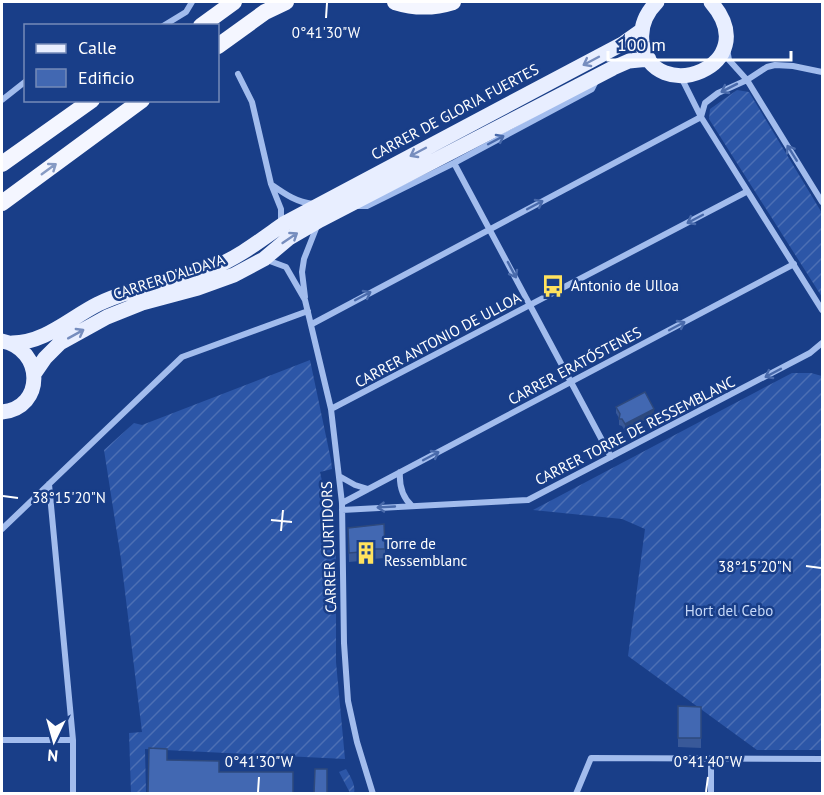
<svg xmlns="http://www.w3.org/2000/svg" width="824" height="795" font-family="'PT Sans',sans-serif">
<defs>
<pattern id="garden-furrows" width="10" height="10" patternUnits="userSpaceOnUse" patternTransform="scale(1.5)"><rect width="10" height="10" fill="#2c56a7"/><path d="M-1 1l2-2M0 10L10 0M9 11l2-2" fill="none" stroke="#4c6fb4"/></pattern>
</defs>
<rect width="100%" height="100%" fill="#193e88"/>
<!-- garden -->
<path fill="url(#garden-furrows)" d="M737,90l12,2 73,121v84l-113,-178 1,-10z
M310,360l21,100 1,9 -12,3 16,74v116l9,97 -200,-10 1,44h-15l-2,-60 13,-1 -21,-173 -17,-109 30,-27 8,2z
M792,373h19l11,3v374h-65l-129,-94 17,-127 -23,-10 -89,-9z
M346,769c4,7 10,16 8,24h-4l-11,-21z"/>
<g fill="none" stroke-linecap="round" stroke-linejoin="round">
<!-- minor -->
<path stroke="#a2bced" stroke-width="6" d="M163,26l23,-14 6,-10
M727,49l2,11 18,20 75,122
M238,74l14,28 19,82 10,25v13
M681,77l20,40 121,193
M2,100l24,-19
M701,117l4,-14 13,-10 29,-13 20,-13 8,-2 18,1 29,6
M454,163l157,294
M272,185c13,9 24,17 41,19
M355,206h12l87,-43 138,-74 4,-8
M267,260l19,7 19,33 26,109 11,94 2,140 4,58 9,41 16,52
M305,297l-3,-25 2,-13 13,-33
M312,324l389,-207
M331,409l415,-217
M400,472c-1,14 2,25 12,34
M339,476l16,9 13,4
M49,484l24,256v54
M342,503l452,-239
M342,510l186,-10 282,-147 12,-10
M2,529l180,-172 126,-46
M2,740h71
M576,794l15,-36 231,1
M711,794v-35"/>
<!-- primary -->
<path stroke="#e8eeff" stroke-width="15" d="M657,2c-11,11 -17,24 -15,40 10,66 125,25 69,-40
M2,341c42,8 43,67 0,71
M12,343c33,0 58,-25 86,-39 36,-17 76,-22 114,-36 26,-10 50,-29 73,-45l339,-180 17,-12
M34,374l11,-16 15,-15 47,-26 35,-14 56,-15 36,-13 30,-16 25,-21 31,-18 293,-152 16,-7 20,-2"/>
<!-- trunk -->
<path stroke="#f4f6ff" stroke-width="16" d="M395,2c19,6 39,6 58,0
M201,26l33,-24
M218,46l47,-34 21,-10
M2,164l90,-64
M2,203l140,-103"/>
</g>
<!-- wall -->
<path fill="#395999" d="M616,407l38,8 -29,16 -3,-5 -3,-1v-7l-3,-5z
M348,528l37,21v9l-13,1v1l-23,2z
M678,706l23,1v41l-23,-1z"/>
<!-- shaded-wall -->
<path fill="#2e497d" d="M654,409v6l-29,16v-7z"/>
<!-- building -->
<path fill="#4268b2" stroke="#2e497d" stroke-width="1.5" d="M645,392l9,17 -29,15 -3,-5h-3l1,-5 -4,-7z
M384,524l1,25h-13v2l-23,2 -1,-25z
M678,706l23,1v31h-23z
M149,748l18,1v11l52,1v11h74v22h-145z
M315,769h12v25h-13z"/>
<!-- one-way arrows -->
<defs><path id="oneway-shaft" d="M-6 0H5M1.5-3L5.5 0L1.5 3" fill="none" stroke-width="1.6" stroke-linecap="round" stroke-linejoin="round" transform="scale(1.5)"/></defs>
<g stroke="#768dbe">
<use href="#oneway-shaft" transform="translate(591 61) rotate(152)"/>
<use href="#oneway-shaft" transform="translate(418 152) rotate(152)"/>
<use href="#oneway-shaft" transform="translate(290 238) rotate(-34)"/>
<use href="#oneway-shaft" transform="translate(76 334) rotate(-29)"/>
</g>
<g stroke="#496aab">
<use href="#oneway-shaft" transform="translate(729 88) rotate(153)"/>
<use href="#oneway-shaft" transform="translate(496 140) rotate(-28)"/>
<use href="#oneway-shaft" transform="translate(792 153) rotate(-122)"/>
<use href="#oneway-shaft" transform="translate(535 205) rotate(-28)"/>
<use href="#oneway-shaft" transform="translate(695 219) rotate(152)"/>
<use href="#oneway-shaft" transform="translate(512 270) rotate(62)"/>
<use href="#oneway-shaft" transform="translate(363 296) rotate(-28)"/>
<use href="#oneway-shaft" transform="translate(677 326) rotate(-28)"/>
<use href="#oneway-shaft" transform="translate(773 373) rotate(152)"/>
<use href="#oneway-shaft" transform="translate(431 456) rotate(-28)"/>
<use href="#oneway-shaft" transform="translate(386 507) rotate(177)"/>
</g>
<use stroke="#869ac4" href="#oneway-shaft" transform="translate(49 169) rotate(-36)"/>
<!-- ticks -->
<path fill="none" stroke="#fff" stroke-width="2" d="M326,18l1,-15M3,496l15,2M271,520l21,2M281,531l2,-21M806,566l15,2M258,792l1,-15M706,792l2,-15"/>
<!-- icons -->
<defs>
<g id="bus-bare" transform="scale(1.8)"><path d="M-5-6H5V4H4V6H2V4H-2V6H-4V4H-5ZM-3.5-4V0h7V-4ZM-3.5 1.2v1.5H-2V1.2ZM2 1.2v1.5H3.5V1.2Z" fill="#ffe25e" stroke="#193e88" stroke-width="2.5" paint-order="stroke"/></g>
<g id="building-bare" transform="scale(1.8)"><path d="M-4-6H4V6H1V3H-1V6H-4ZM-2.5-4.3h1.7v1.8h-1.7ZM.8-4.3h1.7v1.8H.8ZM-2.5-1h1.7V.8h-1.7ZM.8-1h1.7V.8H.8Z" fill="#ffe25e" stroke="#193e88" stroke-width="2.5" paint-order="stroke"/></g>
</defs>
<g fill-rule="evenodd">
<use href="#bus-bare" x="553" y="286"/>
<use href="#building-bare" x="366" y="553"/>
</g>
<g text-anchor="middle" stroke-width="5" stroke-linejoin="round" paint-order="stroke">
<!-- street labels -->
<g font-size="15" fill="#fff" stroke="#193e88">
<text transform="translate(455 112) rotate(-28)" y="5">CARRER DE GLORIA FUERTES</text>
<text transform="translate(169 277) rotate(-18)" y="5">CARRER D'ALDAYA</text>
<text transform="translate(438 340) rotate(-28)" y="5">CARRER ANTONIO DE ULLOA</text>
<text transform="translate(575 366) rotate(-28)" y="5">CARRER ERATÓSTENES</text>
<text transform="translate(635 431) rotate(-27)" y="5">CARRER TORRE DE RESSEMBLANC</text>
<text transform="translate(329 547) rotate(-92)" y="5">CARRER CURTIDORS</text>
</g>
<!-- poi labels -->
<g font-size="15" fill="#fff" stroke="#193e88" text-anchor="start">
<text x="571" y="291">Antonio de Ulloa</text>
<text x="384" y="549">Torre de<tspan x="384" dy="17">Ressemblanc</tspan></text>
</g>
<!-- park labels -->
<g font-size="15" fill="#c7d9f9" stroke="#193e88">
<text x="729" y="616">Hort del Cebo</text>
</g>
</g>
<g font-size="15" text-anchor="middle" fill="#fff" stroke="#193e88" stroke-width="5" stroke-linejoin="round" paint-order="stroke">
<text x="326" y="38">0°41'30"W</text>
<text x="69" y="503">38°15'20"N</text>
<text x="755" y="572">38°15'20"N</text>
<text x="259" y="767">0°41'30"W</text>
<text x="708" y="767">0°41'40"W</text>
</g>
<!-- border -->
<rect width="824" height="795" fill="none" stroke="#ffffff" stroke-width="6"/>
<!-- legend -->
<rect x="24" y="24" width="195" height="78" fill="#193e88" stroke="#758bb8" stroke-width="1.5"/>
<rect x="36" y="44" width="30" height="9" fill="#e8eeff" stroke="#758bb8" stroke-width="1.5"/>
<text x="78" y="54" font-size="18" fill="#ffffff">Calle</text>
<rect x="36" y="69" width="30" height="18" fill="#4268b2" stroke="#758bb8" stroke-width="1.5"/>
<text x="78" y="84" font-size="18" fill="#ffffff">Edificio</text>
<!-- north arrow -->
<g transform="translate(54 741) rotate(185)" stroke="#193e88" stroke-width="4.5" paint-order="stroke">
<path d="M0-4.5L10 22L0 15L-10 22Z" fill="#ffffff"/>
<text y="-9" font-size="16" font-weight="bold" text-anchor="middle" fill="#ffffff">N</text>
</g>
<!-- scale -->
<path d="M608 51v9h183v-9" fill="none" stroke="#ffffff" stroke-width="3"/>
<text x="617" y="51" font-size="18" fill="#ffffff" stroke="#193e88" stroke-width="4.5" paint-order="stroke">100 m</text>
</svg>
